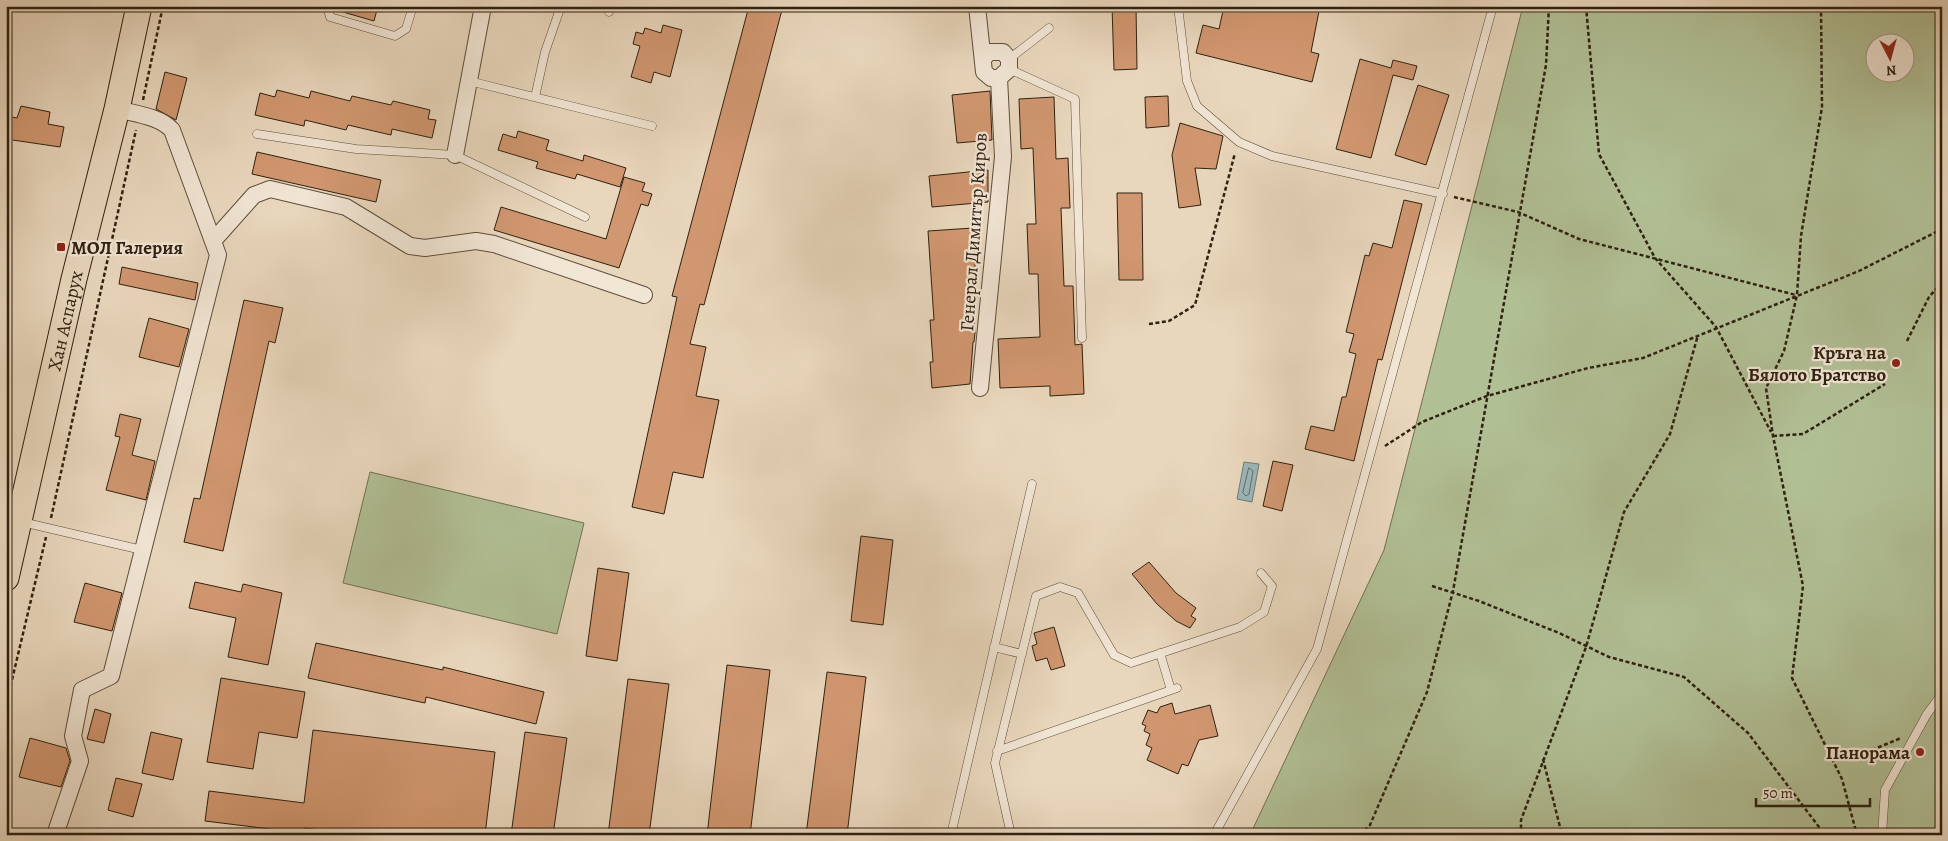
<svg xmlns="http://www.w3.org/2000/svg" width="1948" height="841" font-family="Alegreya,serif">
<rect width="100%" height="100%" fill="#e9d7bd"/>
<filter id="stains"><feTurbulence type="fractalNoise" baseFrequency=".004" numOctaves="4"/><feColorMatrix values="0 0 0 0 .2 0 0 0 0 .09 0 0 0 0 .02 0 0 0 .5 -.17"/></filter>
<radialGradient id="worn" r=".72"><stop offset=".6" stop-color="#630" stop-opacity="0"/><stop offset="1" stop-color="#630" stop-opacity=".3"/></radialGradient>
<!-- green -->
<path fill="#b1bf95" stroke="#707052" fill-rule="evenodd" d="M1523,6h419v829h-692l134,-285zM1876,42h30v30h-30z
M370,472l214,51 -27,111 -214,-51z"/>
<!-- water -->
<path fill="#9bb7bb" stroke="#6f7b77" d="M1244,462l15,2 -7,38 -15,-3z"/>
<g fill="none" stroke-linecap="round" stroke-linejoin="round">
<!-- shore -->
<path stroke="#646c66" stroke-width="1" d="M1249,468l4,3 -4,23 -3,2 -3,-3z"/>
</g>
<!-- building -->
<path fill="#d19770" stroke="#2e2110" d="M336,6h42l-4,15 -38,-11z
M749,6h34l-79,299 -4,-1 -10,40 16,3 -10,49 23,4 -16,78 -30,-6 -9,42 -32,-7 45,-210 -5,-1z
M1112,6h24l1,63 -23,1z
M1224,6h96l-9,46 8,2 -7,28 -116,-29 7,-28 16,4z
M663,25l19,5 -12,47 -16,-5 -3,11 -20,-6 9,-31 -7,-2 3,-12 7,2 2,-6 16,5z
M1360,59l31,9 2,-8 24,6 -4,14 -20,-5 -22,83 -35,-9z
M165,72l22,6 -11,42 -20,-11z
M1418,85l31,10 -23,70 -31,-10z
M277,90l32,8 2,-7 39,10 2,-5 39,9 2,-4 37,9 -2,9 8,1 -4,18 -40,-9 -1,6 -43,-10 -2,5 -41,-10 -1,6 -49,-11 5,-22 15,4z
M990,91l2,49 -35,3 -5,-48z
M1168,96l1,30 -23,2 -1,-31z
M1054,97l2,62 12,-1 2,50h-9l3,78h9l2,59 7,-1 2,50 -34,2v-10l-50,2 -2,-49 42,-2 -2,-63h-9l-2,-50h9l-3,-76 -12,1 -2,-50z
M21,106l29,6 -2,12 16,3 -4,20 -54,-8v-23l11,2z
M1180,123l43,13 -7,33 -21,-1 6,37 -22,3 -7,-53z
M518,131l31,9 -3,10 37,11 1,-6 42,13 -6,19 -43,-13 -2,5 -39,-11 2,-6 -40,-12 5,-16 13,4z
M257,152l124,28 -5,22 -124,-28z
M988,170v32l-56,5 -3,-31z
M624,177l21,6 -3,8 10,3 -4,12 -7,-2 -22,64 -125,-38 7,-23 105,32z
M1117,193h25l1,87h-24z
M1404,200l18,4 -40,156 -4,-1 -24,102 -49,-12 6,-23 23,5 8,-34h4l10,-43 -7,-2 5,-18 -8,-2 19,-77 4,1 4,-13 19,5z
M973,228l4,72h-4l2,33 -1,9h-1l-3,42 -38,4 -2,-26h3l-3,-42h4l-6,-89z
M122,267l76,16 -3,17 -76,-16z
M244,300l39,8 -8,35 -6,-2 -46,210 -39,-9 10,-44 6,1z
M149,318l40,11 -10,38 -40,-10z
M120,414l21,5 -9,36 23,6 -9,39 -40,-10 14,-53 -5,-1z
M1273,461l20,4 -11,46 -19,-5z
M861,536l32,4 -10,85 -32,-4z
M1149,562l27,31 20,15 -5,8 5,3 -6,9 -14,-7 -19,-17 -25,-30z
M598,568l31,5 -12,88 -31,-5z
M195,582l46,10 2,-8 39,9 -14,72 -40,-8 8,-39 -47,-10z
M85,583l37,10 -10,38 -38,-9z
M1054,627l11,39 -14,4 -4,-12 -11,3 -4,-15 5,-2 -3,-11z
M316,643l127,27v-3l101,25 -8,32 -110,-27 -1,6 -117,-25z
M727,665l43,5 -20,165h-43z
M827,672l39,5 -19,158h-41z
M221,678l84,14 -8,46 -38,-6 -6,37 -46,-7z
M628,679l41,5 -20,151h-41z
M1172,703l3,11 35,-9 8,31 -19,4 -11,26 -6,-2 -4,10 -31,-14 5,-12 -6,-3 4,-11 -6,-3 2,-5 -4,-2 6,-14 9,3 3,-6z
M95,709l16,5 -7,29 -17,-4z
M313,730l182,22 -10,83h-122l-59,-7 -1,5 -98,-12 4,-30 95,12z
M151,732l31,7 -9,41 -31,-7z
M525,732l42,6 -14,97h-42z
M30,738l36,10 4,13 -9,26 -42,-10z
M116,778l26,6 -9,33 -25,-7z"/>
<g fill="none" stroke-linecap="round" stroke-linejoin="round">
<!-- service casing -->
<g stroke="#5d4e3b" stroke-width="9">
<path id="service" d="M327,6l3,11 65,19 11,-7 7,-23
M1178,6l9,75 10,25 42,36 33,14 171,38
M609,12l2,-6
M1009,59l40,-31
M1009,69l66,30 7,239
M469,81l183,45
M535,97l10,-45 16,-46
M257,134l99,15 99,6 130,62
M22,522l120,28
M994,647l28,7
M1160,653l11,37
M997,751l180,-63
M951,835l81,-351
M1011,835l-16,-72 41,-167 24,-9 18,6 36,62 17,8 109,-36 24,-15 8,-26 -11,-13
M1214,835l103,-186 176,-643
M1882,835l3,-45 42,-76 15,-20"/>
</g>
<!-- minor casing -->
<g stroke="#5d4e3b" stroke-width="18">
<path id="minor" d="M977,6l7,66 7,6h8l10,-9v-10l-6,-7h-14l-6,7
M455,155l28,-149
M213,241l41,-46 16,-6 76,18 64,39 15,2 51,-7 18,3 150,51
M980,388l23,-231 -4,-79
M55,835l25,-74 -7,-25 9,-46 29,-14 107,-421 -46,-125c-13,-14 -37,-16 -55,-21"/>
</g>
<!-- primary casing -->
<g stroke="#2e2110" stroke-width="27">
<g id="primary">
<path id="s1" d="M6,578l68,-299 43,-170 22,-103"/>
</g>
</g>
<!-- path -->
<path stroke="#2e2110" stroke-width="2.5" stroke-dasharray="4 2.5" stroke-linecap="butt" d="M1586,6l13,148 56,104 61,69 55,105
M1821,6l1,101 -21,129 -4,59 -13,56 -18,37 7,48 30,150 -11,92 50,101 15,56
M143,100l20,-94
M1454,197l64,15 61,27 217,56
M1149,324l20,-3 26,-16 40,-152
M1907,341l22,-44 13,-15
M1773,436l30,-2 82,-50
M1385,446l37,-24 65,-26 101,-28 55,-10 216,-87 83,-42
M51,518l85,-388
M1432,586l47,15 80,32 50,24 75,20 64,56 77,102
M6,705l40,-168
M1872,750l29,-12
M1543,759l19,76
M1360,835l10,-10 57,-133 26,-101 93,-526 3,-59
M1521,835v-15l65,-173 38,-135 46,-78 28,-99"/>
<!-- service -->
<use href="#service" stroke="#f1e5d4" stroke-width="8"/>
<!-- minor -->
<use href="#minor" stroke="#f1e5d4" stroke-width="16"/>
<!-- primary -->
<use href="#primary" stroke="#e9d7bd" stroke-width="25"/>
</g>
<!-- markers -->
<g fill="#8f2418" stroke="#f1e5d4" stroke-width="2">
<rect x="56" y="242" width="10" height="10" rx="2.5"/>
<circle cx="1896" cy="363" r="5"/>
<circle cx="1920" cy="752" r="5"/>
</g>
<g text-anchor="middle" stroke-width="4.5" stroke-linejoin="round" paint-order="stroke">
<!-- street labels -->
<g font-size="19" fill="#2e2110" stroke="#f1e5d4">
<text transform="translate(973 232) rotate(-86)" y="7">Генерал Димитър Киров</text>
<text dy="7" stroke="none"><textPath href="#s1" startOffset="264">Хан Аспарух</textPath></text>
</g>
<!-- poi labels -->
<g font-size="19" font-weight="bold" fill="#2e2110" stroke="#f1e5d4" text-anchor="end">
<text x="71" y="254" text-anchor="start">МОЛ Галерия</text>
<text x="1886" y="359">Кръга на<tspan x="1886" dy="22">Бялото Братство</tspan></text>
<text x="1910" y="759">Панорама</text>
</g>
</g>
<!-- margin -->
<rect width="1948" height="841" fill="none" stroke="#e9d7bd" stroke-width="25"/>
<rect x="8" y="8" width="1933" height="826" fill="none" stroke="#2e2110" stroke-width="2.5"/>
<rect x="12" y="12" width="1923" height="816" fill="none" stroke="#2e2110"/>
<!-- north arrow -->
<g transform="translate(1890 58) rotate(174)"><circle r="24" fill="#f1e5d4" stroke="#a39786"/>
<path d="M0-4L9 19L0 12L-9 19Z" fill="#8f2418"/>
<text y="-8" font-size="14" font-weight="bold" text-anchor="middle" fill="#2e2110">N</text>
</g>
<!-- scale -->
<path d="M1756 798v8h114v-8" fill="none" stroke="#2e2110" stroke-width="2.5"/>
<text x="1763" y="798" font-size="15" fill="#2e2110" stroke="#f1e5d4" stroke-width="4" paint-order="stroke">50 m</text>
<rect width="100%" height="100%" filter="url(#stains)"/>
<rect width="100%" height="100%" fill="url(#worn)"/>
</svg>
